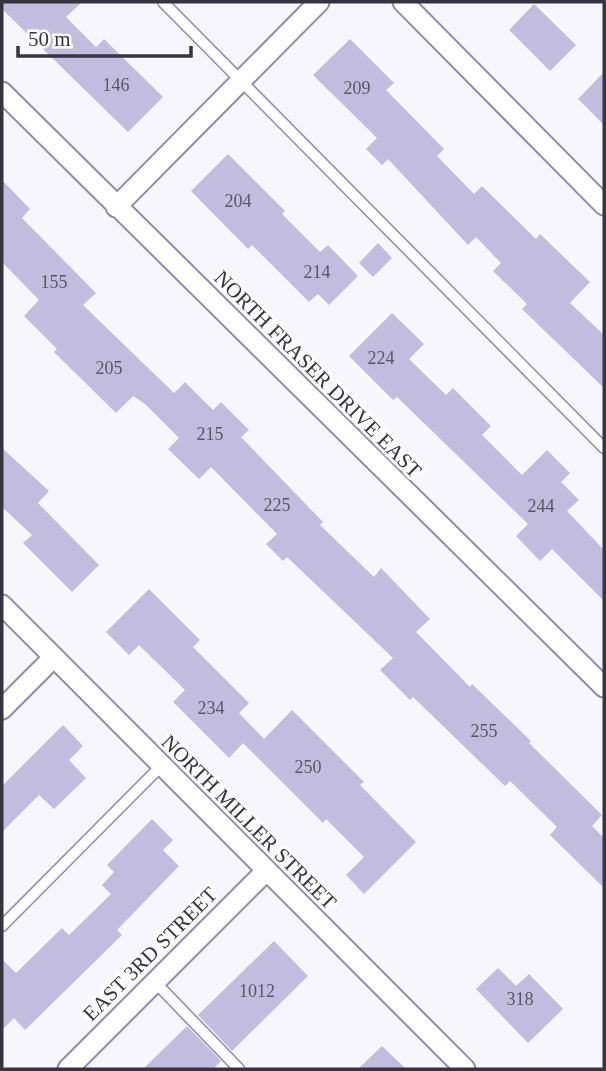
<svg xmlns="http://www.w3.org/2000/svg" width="606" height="1071" font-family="Georgia,serif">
<rect width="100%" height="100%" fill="#f7f6fd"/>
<!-- building -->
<path fill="#c2bddf" d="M2,2h80l-16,15 30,30 8,-8 59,58 -35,35 -126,-123z
M534,4l42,41 -26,26 -41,-41z
M350,39l44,44 -8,7 58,59 -7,7 37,38 8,-8 54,53 4,-5 50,48 -20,21 34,32v53l-82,-79 5,-5 -34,-33 8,-8 -25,-26 -8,8 -80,-86 -6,6 -16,-16 11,-11 -64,-63z
M604,72v53l-26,-26z
M228,154l57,57 -3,3 38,38 8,-7 30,31 -29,29 -11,-11 -9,8 -57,-57 -4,4 -57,-58z
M2,180l28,29 -8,9 74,75 -13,12 91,88 11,-11 28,28 8,-8 28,28 -8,7 82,85 -3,3 54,52 7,-9 49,51 -14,13 54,55 2,-3 59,57 -2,2 73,72 -10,11 12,12v50l-54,-53 7,-8 -47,-46 -5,5 -92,-89 -3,3 -30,-30 13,-12 -106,-101 -4,4 -17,-17 11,-10 -66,-67 -12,12 -31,-30 11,-11 -34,-34 -12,-8 -17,17 -62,-61 3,-3 -33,-33 15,-16 -37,-38z
M378,243l14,15 -19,19 -14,-14z
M392,313l32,31 -15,15 37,36 7,-7 38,38 -9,9 40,40 25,-25 23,23 -9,9 18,18 -12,11 37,39v51l-52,-52 -12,12 -24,-25 12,-12 -131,-127 -4,3 -44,-44z
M2,448l47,43 -11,12 61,62 -27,27 -49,-49 9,-8 -30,-28z
M149,589l51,51 -7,7 56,56 -10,10 25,26 28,-29 72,72 -4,3 56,57 -52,52 -18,-19 18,-18 -38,-38 -3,4 -80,-80 -14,15 -56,-56 12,-12 -46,-45 -10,10 -23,-23z
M63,725l20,21 -14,14 17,18 -32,31 -15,-14 -37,37v-46z
M152,819l21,21 -10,10 16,16 -62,64 5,5 -97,95 -11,-12 -12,12v-71l14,14 46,-45 7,7 42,-41 -9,-9 12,-13 -7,-7z
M274,941l34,35 -76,75 -34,-36z
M498,968l18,18 13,-12 34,35 -35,34 -52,-54z
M187,1026l34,35 -8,8h-70z
M382,1046l24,23h-48z"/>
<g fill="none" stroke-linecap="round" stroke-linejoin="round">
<!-- lane casing -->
<g stroke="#908bab" stroke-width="13">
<path id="lane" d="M163,2l441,446
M2,926l160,-161
M155,982l84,87"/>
</g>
<!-- street casing -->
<g stroke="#908bab" stroke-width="23">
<path id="street" d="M403,2l201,203
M2,92l602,595
M116,207l203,-205
M2,605l463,464
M2,709l52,-52
M68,1069l197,-197"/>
</g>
<!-- lane -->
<use href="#lane" stroke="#fff" stroke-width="10"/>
<!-- street -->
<use href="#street" stroke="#fff" stroke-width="19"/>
</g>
<g text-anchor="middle" stroke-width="6" stroke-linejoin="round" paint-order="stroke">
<!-- number labels -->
<g font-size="18" fill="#595668">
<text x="116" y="91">146</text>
<text x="357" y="94">209</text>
<text x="238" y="207">204</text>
<text x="317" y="278">214</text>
<text x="54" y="288">155</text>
<text x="381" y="364">224</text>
<text x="109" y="374">205</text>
<text x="210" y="440">215</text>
<text x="277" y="511">225</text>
<text x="541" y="512">244</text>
<text x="211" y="714">234</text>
<text x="484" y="737">255</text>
<text x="308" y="773">250</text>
<text x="257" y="997">1012</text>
<text x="520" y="1005">318</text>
</g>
<!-- street labels -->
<g font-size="21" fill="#363441" stroke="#fff">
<text transform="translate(318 374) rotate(45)" y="7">NORTH FRASER DRIVE EAST</text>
<text transform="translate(249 822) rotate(45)" y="7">NORTH MILLER STREET</text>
<text transform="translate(150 954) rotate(-45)" y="7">EAST 3RD STREET</text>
</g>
</g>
<!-- border -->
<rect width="606" height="1071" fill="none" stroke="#363441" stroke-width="7"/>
<!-- scale -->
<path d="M18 46v10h173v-10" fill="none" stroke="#363441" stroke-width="3.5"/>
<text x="28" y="46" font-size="21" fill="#363441" stroke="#ffffff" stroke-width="5" paint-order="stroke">50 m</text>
</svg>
